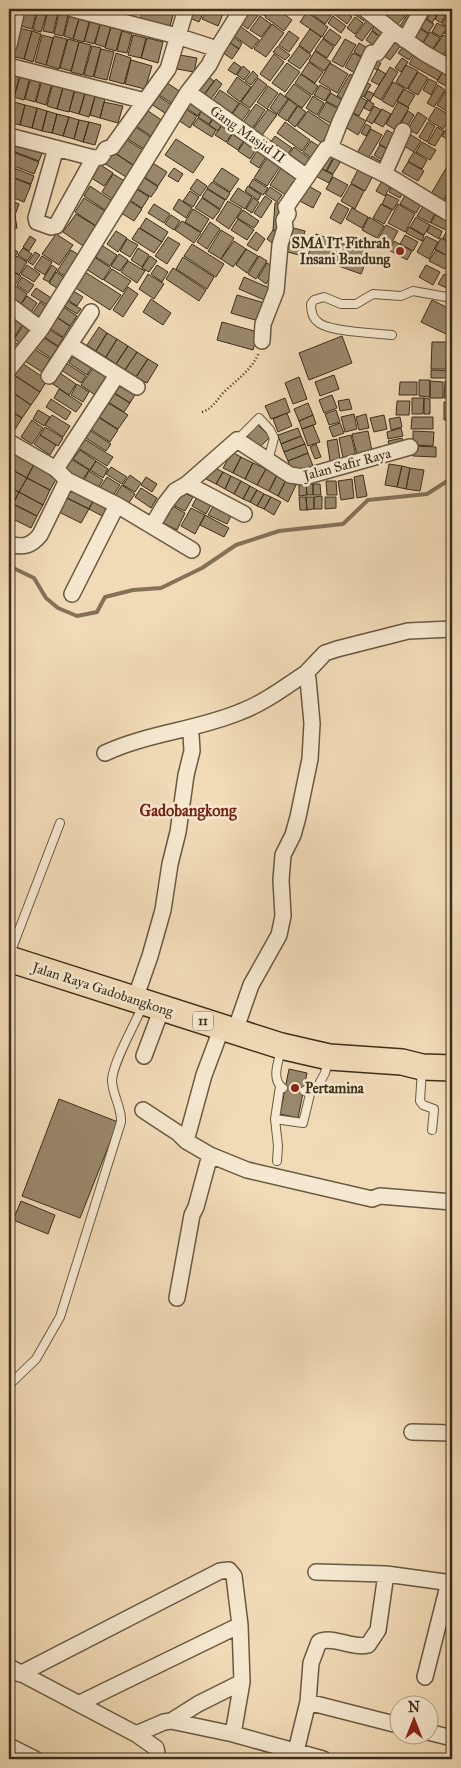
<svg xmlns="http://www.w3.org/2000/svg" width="461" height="1768" font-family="'IM FELL Great Primer',serif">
<rect width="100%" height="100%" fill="#f1dbb7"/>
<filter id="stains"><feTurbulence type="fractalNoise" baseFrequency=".004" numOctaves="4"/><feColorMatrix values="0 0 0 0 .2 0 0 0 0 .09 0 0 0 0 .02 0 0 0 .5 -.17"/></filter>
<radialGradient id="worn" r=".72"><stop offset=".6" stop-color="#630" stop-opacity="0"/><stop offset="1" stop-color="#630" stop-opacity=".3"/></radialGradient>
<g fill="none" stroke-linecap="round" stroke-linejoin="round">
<!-- stream -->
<path stroke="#837258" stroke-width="4" d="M9,566l25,12 12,20 12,10 19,8 20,-4 8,-15 28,-7 28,-2 41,-20 34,-23 43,-14 64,-7 25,-24 59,-6 25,-16"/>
</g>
<!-- building -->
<path fill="#9a886c" stroke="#3c2e1a" d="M22,9h15l-5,20 -15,-4z
M38,9h10l-7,23 -8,-2z
M102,9h26l-1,7z
M143,9l30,6 -4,15 -30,-7z
M148,9h28l-3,6z
M193,9h12l-6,13 -9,-4z
M207,9h18l-7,17 -16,-7z
M247,9h5l7,5 -11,15 -11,-8z
M255,9h15l-5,7z
M271,9h6l15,11 -8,11 -19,-14z
M310,9h10l11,7 -6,8 -17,-13z
M322,9h13l-4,6z
M338,9h3l11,8 -5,7 -13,-10z
M343,9h13l-4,6z
M358,9h6l6,5 -6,7 -10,-7z
M375,9h17l-6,8z
M393,9h3l9,7 -9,10 -10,-8z
M404,9h13l-4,7 -10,-6z
M434,9l6,1 -8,13 -5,-4z
M441,9l8,1 -8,13 -6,-4z
M450,9h2v10l-6,-4z
M48,10l10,3 -5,20 -10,-2z
M307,12l21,15 -6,10 -22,-15z
M59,13l9,2 -5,21 -9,-2z
M407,15l8,4 -9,15 -8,-5z
M69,16l10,3 -6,20 -9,-3z
M260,16l11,8 -10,13 -11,-7z
M333,16l13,10 -5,7 -13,-10z
M370,16l7,5 -15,20 -7,-5z
M446,16l6,4 -5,7 -5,-3z
M355,17l8,6 -8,11 -8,-6z
M422,17l12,7 -6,9 -12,-8z
M79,19l10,3 -5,20 -11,-3z
M90,22l10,3 -6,19 -10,-3z
M378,22l11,8 -6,9 -11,-9z
M451,22h1v16l-8,-5z
M437,23l10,5 -6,9 -9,-5z
M100,24l11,2 -6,21 -10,-3z
M272,24l12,9 -18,24 -12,-8z
M415,25l13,9 -6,11 -14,-9z
M240,26l19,14 -7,9 -19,-14z
M111,27l11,3 -6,21 -11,-3z
M19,28l13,3 -8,28 -12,-3z
M310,29l11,8 -11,16 -11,-8z
M330,29l11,8 -6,9 -12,-8z
M32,31l9,3 -8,28 -9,-3z
M122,31l10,3 -5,19 -10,-2z
M289,31l10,7 -10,14 -10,-7z
M372,31l11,8 -6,9 -11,-8z
M430,32l10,6 -8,12 -10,-6z
M229,34l13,9 -3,6 -14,-10z
M393,34l11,7 -14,19 -10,-7z
M42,35l11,3 -7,27 -11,-3z
M133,35l13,3 -5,20 -13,-3z
M443,35l9,5 -9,16 -10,-6z
M54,36l13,3 -8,30 -13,-4z
M147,38l16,4 -5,21 -17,-5z
M68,39l11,3 -8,29 -11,-3z
M323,39l11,8 -7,11 -12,-8z
M345,39l11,6 -13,22 -11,-6z
M226,40l13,9 -7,10 -13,-9z
M79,42l12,3 -8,30 -12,-3z
M359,43l10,6 -5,9 -10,-6z
M406,43l10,7 -7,10 -11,-7z
M452,44v18l-8,-5z
M92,46l9,2 -8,29 -9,-2z
M278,46l12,9 -5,5 -12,-8z
M299,46l12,9 -11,14 -12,-8z
M101,49l13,3 -7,28 -13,-3z
M417,50l29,16 -8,14 -29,-16z
M315,51l16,11 -7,9 -15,-10z
M116,53l15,5 -7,26 -15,-4z
M353,53l12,6 -9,15 -11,-7z
M174,54l23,4 -3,14 -23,-4z
M274,54l10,8 -14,19 -10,-7z
M371,57l10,6 -4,7 -10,-6z
M402,58l6,4 -7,10 -6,-4z
M131,60l21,6 -7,23 -20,-5z
M234,62l7,5 -5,8 -8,-5z
M309,62l14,10 -8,11 -14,-9z
M287,63l13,9 -15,20 -13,-9z
M330,63l18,11 -11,19 -18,-11z
M406,65l12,6 -11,18 -11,-7z
M243,66l7,6 -6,8 -7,-5z
M446,66l6,10 -6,10 -9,-5z
M390,67l8,5 -17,28 -8,-5z
M378,69l8,5 -7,11 -8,-4z
M253,71l5,5 -7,9 -6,-4z
M9,72l11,3 -6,22 -5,-1z
M418,72l10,6 -10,17 -10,-6z
M21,74l9,3 -6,23 -10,-3z
M204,74l10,7 -12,16 -10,-6z
M301,74l17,12 -6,9 -17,-12z
M350,74l7,4 -13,22 -7,-4z
M31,77l10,3 -6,22 -10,-3z
M237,77l14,10 -11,15 -13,-10z
M258,78l9,7 -17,23 -9,-6z
M452,78v12l-5,-3z
M216,79l6,5 -11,15 -6,-5z
M362,79l9,6 -8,12 -9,-5z
M429,79l8,4 -6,12 -8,-5z
M42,80l10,3 -6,22 -10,-3z
M164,81l17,11 -8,12 -17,-11z
M53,82l11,2 -7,25 -10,-3z
M393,82l11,6 -11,19 -11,-6z
M64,84l11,3 -6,25 -12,-3z
M294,84l17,12 -9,12 -17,-12z
M320,85l11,6 -6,10 -11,-6z
M438,85l7,5 -11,17 -7,-4z
M268,86l10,7 -11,16 -10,-7z
M76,87l10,3 -7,24 -10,-3z
M404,89l11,6 -7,12 -11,-6z
M86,90l10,3 -7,24 -10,-3z
M220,90l19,13 -7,10 -19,-13z
M368,91l6,3 -4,7 -6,-4z
M445,92l7,4 -1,18 -14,-9z
M96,93l10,2 -6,23 -10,-3z
M154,93l19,13 -5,9 -20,-13z
M280,93l8,6 -11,15 -7,-6z
M331,93l14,9 -4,7 -15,-8z
M355,94l12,7 -8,15 -12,-7z
M190,96l14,9 -6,11 -14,-10z
M313,96l11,7 -7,12 -11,-7z
M289,99l8,7 -10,15 -9,-6z
M368,100l6,4 -4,7 -6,-3z
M9,101l5,1 -5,19z
M14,102l11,3 -5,20 -11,-3z
M104,102l19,4 -5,17 -18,-5z
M326,102l14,8 -8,14 -14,-8z
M398,102l11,6 -13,22 -10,-6z
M240,103l10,7 -10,13 -9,-7z
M256,104l9,6 -15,22 -9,-7z
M25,105l12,3 -5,20 -12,-3z
M205,106l11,7 -7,11 -11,-7z
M298,106l8,6 -11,15 -7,-6z
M374,106l7,4 -9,14 -6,-4z
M142,107l21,14 -10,16 -22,-14z
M182,107l15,9 -7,12 -15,-10z
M436,107l15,9 -8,13 -15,-9z
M37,108l10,3 -5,20 -10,-3z
M268,109l9,6 -17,23 -9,-6z
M382,109l9,5 -8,13 -9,-5z
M347,110l19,11 -8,14 -18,-11z
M47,111l10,3 -5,19 -10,-2z
M308,111l25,17 -11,15 -25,-17z
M408,111l6,4 -7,12 -6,-4z
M418,112l9,6 -10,16 -9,-5z
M57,114l12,3 -6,19 -11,-3z
M216,114l9,6 -7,11 -9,-6z
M69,117l10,3 -5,19 -11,-3z
M198,118l18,12 -4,7 -19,-12z
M79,120l10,2 -6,20 -9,-3z
M225,120l11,8 -10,14 -11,-7z
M89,122l12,3 -6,20 -12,-3z
M285,122l25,18 -8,11 -25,-18z
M428,122l7,4 -8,16 -8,-5z
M131,124l21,14 -8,11 -21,-13z
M366,124l5,3 -5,9 -5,-3z
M449,124l3,2v16l-10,-6z
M437,127l7,4 -9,15 -7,-3z
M236,128l11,7 -9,15 -11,-7z
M371,129l11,6 -14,24 -11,-6z
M387,130l13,8 -8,13 -13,-7z
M406,132l15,9 -7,11 -15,-9z
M248,136l12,7 -10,16 -12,-8z
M275,136l17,12 -6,8 -17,-12z
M122,137l21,13 -10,15 -20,-13z
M176,139l28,18 -11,16 -28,-18z
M14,140l29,11 -4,10 -29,-11z
M311,141l12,8 -9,11 -11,-8z
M422,142l14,8 -6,10 -14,-8z
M380,145l13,8 -6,10 -13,-8z
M260,146l9,6 -10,16 -9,-6z
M294,147l20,15 -7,10 -20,-15z
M329,148l7,4 -10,19 -7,-4z
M10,151l29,11 -5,12 -25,-10z
M112,151l21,14 -7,12 -22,-14z
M337,152l7,4 -11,18 -6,-3z
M414,152l13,8 -5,9 -14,-8z
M270,153l13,9 -16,24 -13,-8z
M372,156l15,9 -19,-2z
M452,158v27l-9,16 -12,-7z
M151,162l16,10 -9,14 -15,-10z
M408,162l16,9 -6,10 -16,-9z
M99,164l14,9 -9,13 -14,-9z
M361,164l14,8 -10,19 -14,-8z
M283,165l19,12 -13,20 -19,-12z
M315,165l18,10 -4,8 -19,-10z
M9,166l25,10 -3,8 -22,-8z
M174,168l9,6 -5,8 -10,-6z
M222,168l17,11 -9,13 -17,-11z
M113,174l13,8 -12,18 -12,-8z
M140,175l18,12 -7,10 -18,-11z
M9,176l22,9 -7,17 -15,-6z
M385,176l8,5 -8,15 -9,-5z
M333,177l15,8 -7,12 -15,-8z
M197,179l10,7 -7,10 -10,-7z
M253,179l15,9 -5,7 -14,-9z
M212,182l18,11 -4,7 -19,-12z
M394,182l11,6 -5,10 -11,-6z
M305,184l16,9 -8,15 -17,-9z
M351,184l13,7 -9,18 -14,-8z
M90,186l24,16 -6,10 -24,-16z
M132,186l17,11 -7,11 -17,-11z
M248,186l13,9 -3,5 -13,-9z
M270,187l12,8 -5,7 -12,-8z
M452,187v18l-1,1 -7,-4z
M238,188l14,9 -7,12 -15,-9z
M207,189l18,11 -5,9 -18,-12z
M408,190l16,9 -8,14 -16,-9z
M190,191l9,6 -6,10 -10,-6z
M387,194l12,6 -6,10 -11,-6z
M265,196l7,5 -11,17 -7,-5z
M84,198l24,15 -9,15 -24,-16z
M202,198l18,12 -7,9 -18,-11z
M253,198l6,4 -7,11 -6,-4z
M126,199l16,10 -8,12 -16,-10z
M179,199l13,9 -6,10 -13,-9z
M9,200l10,4 -4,11 -6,-3z
M228,201l14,8 -13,20 -13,-9z
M426,201l12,6 -8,16 -13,-7z
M275,203h9l-2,27h-9z
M338,203l11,6 -8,15 -11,-6z
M154,204l16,10 -6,9 -16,-10z
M381,204l11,6 -8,14 -11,-6z
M398,204l17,10 -10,18 -17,-9z
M352,208l16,9 -6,11 -16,-9z
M193,209l16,10 -8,13 -16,-10z
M243,210l16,11 -5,7 -17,-10z
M76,214l23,14 -13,20 -23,-16z
M9,215h6l2,13 -8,1z
M171,215l9,6 -6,9 -9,-6z
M435,215l15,8 -4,7 -15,-7z
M369,217l15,9 -7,12 -15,-8z
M416,217l14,8 -6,10 -14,-8z
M146,218l22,14 -6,10 -22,-14z
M238,219l16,11 -7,10 -16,-10z
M182,221l19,12 -7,10 -19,-13z
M452,221v22l-9,-5z
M210,222l10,7 -13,20 -10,-7z
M386,225l12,6 -10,18 -12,-6z
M430,225l12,6 -3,8 -12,-7z
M290,227l15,4 -6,24 -15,-4z
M409,227l15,9 -2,5 -16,-8z
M139,228l23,14 -8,11 -22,-14z
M221,230l13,8 -13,21 -13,-8z
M273,230l7,5 -7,9 -6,-5z
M116,231l11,7 -9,14 -11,-8z
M256,232l9,7 -8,12 -10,-6z
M56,234l17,11 -14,20 -17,-11z
M316,234l53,19 -8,21 -53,-19z
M405,235l13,7 -5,9 -13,-7z
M30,236l6,4 -7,11 -6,-4z
M426,236l12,6 -9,17 -12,-7z
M168,237l12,7 -13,20 -12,-8z
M441,238l11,6 -1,14 -16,-9z
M127,239l11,6 -8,12 -10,-6z
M234,241l12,8 -13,18 -12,-8z
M394,241l18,10 -5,9 -18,-10z
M98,243l19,12 -7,11 -19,-12z
M192,244l32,20 -8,13 -32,-21z
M9,246l9,6 -9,14z
M23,248l9,6 -5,7 -9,-6z
M138,248l11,7 -7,12 -11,-7z
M246,249l12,7 -11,17 -11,-8z
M71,250l11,7 -14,21 -11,-7z
M436,250l15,8 -6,11 -16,-8z
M35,252l5,3 -7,10 -5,-3z
M119,254l9,6 -8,11 -9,-5z
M91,255l20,13 -8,12 -20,-13z
M17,256l10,6 -8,13 -10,-7z
M42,256l10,6 -7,13 -11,-7z
M150,256l7,5 -8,11 -7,-4z
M259,256l8,5 -11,18 -8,-5z
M183,257l31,20 -7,12 -31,-20z
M452,260v16l-6,-4z
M128,261l17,10 -8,12 -16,-11z
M267,263l9,5 -10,16 -8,-6z
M27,265l13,9 -6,8 -13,-8z
M52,265l5,4 -8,13 -6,-3z
M157,265l11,7 -6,10 -11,-8z
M426,265l14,7 -7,13 -14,-8z
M173,268l33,22 -7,11 -33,-22z
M9,269l12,7 -6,9 -6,-5z
M112,269l19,12 -8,11 -19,-12z
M82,270l39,25 -11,15 -39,-25z
M56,272l11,7 -7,11 -11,-7z
M148,274l16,10 -10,15 -15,-10z
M444,274l8,4 -1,12 -13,-6z
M22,277l12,8 -6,8 -11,-8z
M244,277l30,13 -5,12 -30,-13z
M9,282l6,3 -6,9z
M16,286l11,8 -6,10 -12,-7z
M128,287l10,7 -15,23 -10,-7z
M36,288l20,13 -4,7 -21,-13z
M70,289l13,8 -6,9 -13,-9z
M237,295l31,9 -6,18 -31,-9z
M27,296l10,7 -7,11 -11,-7z
M64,299l17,10 -4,5 -16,-10z
M151,299l20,14 -8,12 -20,-13z
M432,300l20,10v11l-6,13 -25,-12z
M40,302l11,8 -9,13 -11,-7z
M59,304l18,12 -7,10 -18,-12z
M52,314l18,12 -7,11 -18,-12z
M13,315l11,7 -10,16 -5,-3v-13z
M222,322l36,10 -5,18 -36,-10z
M25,323l12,8 -11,16 -12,-8z
M45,327l18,11 -5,8 -18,-12z
M99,327l8,6 -11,18 -9,-6z
M107,333l10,6 -11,18 -10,-6z
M40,335l18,12 -7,11 -18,-12z
M342,336l10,27 -43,17 -10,-27z
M10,339l11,7 -12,15v-21z
M117,339l11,7 -12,18 -10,-7z
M432,342h15l-1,27h-15z
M450,344h2v23h-3z
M128,346l9,6 -12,18 -9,-6z
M31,347l19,12 -8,13 -19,-12z
M76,352l18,12 -7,11 -18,-12z
M137,352l11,7 -12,18 -11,-7z
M148,359l10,6 -11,18 -11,-6z
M22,363l25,17 -7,12 -26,-17z
M66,363l20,13 -5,7 -20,-13z
M94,367l14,9 -13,19 -14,-10z
M431,370l21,1v7h-21z
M57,371l19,13 -7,11 -19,-13z
M14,375l26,17 -9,13 -22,-15v-7z
M334,375l5,14 -19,7 -5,-14z
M299,377l8,22 -14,5 -8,-21z
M419,380h11v17l-11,-1z
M430,381l13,1v16h-13z
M445,381h7v17h-8z
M118,382l18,11 -6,10 -18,-12z
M400,382h17v13h-18z
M77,384l12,8 -6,10 -12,-7z
M59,389l23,15 -6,8 -22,-14z
M9,390l22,15 -9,13 -13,-8z
M110,391l20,12 -6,9 -19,-12z
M332,395l5,13 -13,5 -5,-13z
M285,398l5,14 -19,7 -6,-13z
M412,398h12l-1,16h-11z
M424,398l6,1v15h-6z
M51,399l20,13 -5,8 -20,-13z
M349,399l3,10 -12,2 -2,-10z
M105,401l23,14 -10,14 -22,-14z
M397,401h13l-1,14h-13z
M444,402h8v18h-8z
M308,403l5,12 -14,6 -5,-12z
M9,410l13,8 -11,18 -2,-2z
M38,410l12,7 -6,9 -11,-7z
M336,410l4,12 -11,3 -4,-11z
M287,413l5,13 -14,6 -5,-13z
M354,414l3,15 -12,3 -4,-15z
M366,414l3,14 -10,2 -3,-13z
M52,415l18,11 -7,11 -18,-12z
M95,415l23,15 -8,12 -23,-15z
M313,415l3,9 -14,5 -3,-8z
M384,415l3,14 -13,3 -4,-14z
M400,417l2,10 -11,3 -2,-11z
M412,417h21v12h-22z
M32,420l11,8 -11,16 -11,-7z
M256,423l14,14 -12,12 -14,-14z
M340,423l4,10 -11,4 -4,-10z
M313,425l7,17 -12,4 -6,-17z
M45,427l18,11 -5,8 -18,-11z
M86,428l25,16 -5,7 -25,-16z
M298,428l3,8 -20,8 -3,-9z
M401,428l2,8 -15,3 -1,-7z
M368,431l4,20 -15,4 -5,-21z
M413,431l21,1 -1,14 -20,-1z
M40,435l16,10 -6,10 -16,-11z
M351,435l5,21 -13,2 -4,-20z
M301,436l4,8 -21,8 -3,-8z
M81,437l32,20 -6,9 -32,-20z
M402,438l2,8 -14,3 -2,-8z
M337,439l3,20 -10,2 -3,-20z
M305,444l3,9 -20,8 -4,-9z
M316,444l5,13 -6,2 -5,-12z
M413,446l23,1v10l-23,-1z
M11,450l24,12 -8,16 -18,-10v-13z
M80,450l16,11 -6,9 -17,-11z
M232,452l9,5 -8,16 -10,-5z
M308,453l5,13 -20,8 -5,-13z
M241,457l12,6 -8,16 -12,-6z
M71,459l18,11 -8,12 -18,-12z
M96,461l12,8 -5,9 -13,-8z
M35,462l24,12 -9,16 -23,-12z
M253,463l13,6 -9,16 -12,-6z
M389,464l13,2 -5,21 -12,-2z
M402,466l8,2 -4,21 -9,-2z
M111,467l16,10 -5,7 -16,-10z
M213,467l10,5 -7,12 -10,-5z
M9,468l18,10 -8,14 -10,-5z
M410,468l14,2 -4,21 -14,-2z
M266,469l11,6 -8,16 -12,-6z
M89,471l14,9 -7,11 -14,-8z
M223,472l8,4 -6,13 -9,-5z
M130,475l11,8 -6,9 -12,-7z
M277,475l9,5 -8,16 -9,-5z
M363,475l4,21 -10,2 -3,-21z
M231,476l10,5 -7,13 -9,-5z
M107,477l13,8 -9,14 -13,-8z
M146,477l11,7 -5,8 -11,-7z
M27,478l23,12 -7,15 -24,-13z
M352,479l2,19 -13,2 -3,-19z
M286,480l10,5 -8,17 -10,-6z
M241,481l9,5 -7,13 -9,-5z
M326,481h10l1,14h-10z
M69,484l26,13 -6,12 -26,-13z
M306,484h7v11h-6z
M306,484l1,11 -8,1v-11z
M313,484h7l1,11h-8z
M122,485l13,9 -9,13 -13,-8z
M250,486l7,4 -7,12 -7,-3z
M9,487l10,5 -6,12 -4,-2z
M141,488l16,10 -6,10 -16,-11z
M178,490l15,7 -8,14 -14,-7z
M257,490l7,4 -7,12 -7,-4z
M19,492l24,13 -6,11 -24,-12z
M264,494l7,3 -7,12 -7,-3z
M198,495l14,8 -6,11 -14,-8z
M63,496l26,13 -8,14 -26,-13z
M322,496v13h-8v-12z
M95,497l17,9 -6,12 -17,-9z
M271,497l10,5 -7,13 -10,-6z
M299,497h7l1,13h-7z
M306,497h8v12l-7,1z
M325,497h11v11l-11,1z
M9,502l4,2 -4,8z
M215,503l18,9 -6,12 -19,-9z
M13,504l24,12 -6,12 -22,-11v-5z
M169,504l16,9 -8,17 -18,-9z
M191,508l14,7 -10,19 -14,-8z
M205,515l24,13 -5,9 -24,-12z
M289,1069l18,4 -9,45 -18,-4z
M59,1099l59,23 -38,96 -58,-22z
M21,1201l34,14 -7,19 -35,-14z"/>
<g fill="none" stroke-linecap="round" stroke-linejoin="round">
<!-- service casing -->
<g stroke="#695941" stroke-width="10">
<path id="service" d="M392,335c-16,-2 -64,-3 -74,-13 -6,-4 -7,-11 -7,-18l3,-4 10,-3 17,7h15l17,-10 28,2 12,-5 39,7
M237,440l22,-22 11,12 4,8 -6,23
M9,956l51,-133
M281,1050c-3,13 -10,30 2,38
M422,1069l-2,32 3,4 11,4v1l-2,20
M304,1091l14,-5 7,-13 3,-12
M275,1119l28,4 8,-33
M277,1161l1,-15 -3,-27 5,-33
M9,1385l27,-26 24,-42 61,-195c1,-15 -9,-27 -9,-42 1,-18 23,-56 31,-75"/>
</g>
<!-- minor casing -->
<g stroke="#695941" stroke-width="18">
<path id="minor" d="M73,9l104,27 40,13
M365,9l28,22 31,22 28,16
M405,40l17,-31
M9,45l8,-36
M9,66l136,35
M188,92l119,85
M9,136l85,22 7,-1 5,-8 6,-2 56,-78 18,-60
M56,148l-20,70 1,4 14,5 5,-1 38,-68
M330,148l10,-26 32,-69h5l16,-22
M384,174l19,-43
M9,305l32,24
M262,341l1,-17 13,-33 4,-46 5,-17 -1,-8 4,-6 -2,-7 40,-58h7l55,27 64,39
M70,345l67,42
M9,369l32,-40 147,-237 21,-27 8,-16 25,-40
M49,376l42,-64
M9,442l47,27 11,11 50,25 75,45
M56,469l61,-94
M187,484l57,30
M152,526l13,-22 10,-13 12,-7 50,-44 53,35 14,2 106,-30
M9,544c14,4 22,2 31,-9l27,-55
M72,594l45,-89
M105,753c43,-20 92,-23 135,-41 24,-9 45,-25 66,-39
M135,999l15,-43 13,-46 7,-46 8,-32 8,-57 6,-24 -1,-17 -4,-5
M235,1031l16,-46 28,-50 4,-19 -2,-36 2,-25 10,-20 5,-18 12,-58 2,-36 -4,-44 -2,-6 19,-20 12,-4 71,-18 44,-2
M144,1056l18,-48
M143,1110l35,23 8,8 24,14 37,15 125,29 8,-3 72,6
M186,1141l18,-66 18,-48
M177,1298l15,-83 4,-8 14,-52
M412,1432l40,1
M316,1572l70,2 66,9
M9,1667l127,67 20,14 1,5 -1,6
M20,1674l200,-103 9,-1 5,6 6,49 2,57 -9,52
M425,1677l24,-95
M308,1702l90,23
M80,1703l160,-78
M171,1721l27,-17 44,-22
M428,1732l24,6
M136,1734l28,-12 7,-1 62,13 90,25
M9,1746l26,13
M294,1759l14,-57 3,-39 8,-21c13,-7 33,7 49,3l10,-15 8,-56"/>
</g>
<!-- trunk casing -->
<g stroke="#3c2e1a" stroke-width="28">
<path id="trunk" d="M9,959l272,87 48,11 73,5 20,5 30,1"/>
</g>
<!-- path -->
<path stroke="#3c2e1a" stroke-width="2.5" stroke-dasharray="1 2.5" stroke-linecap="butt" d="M202,412c12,-4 15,-13 23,-21 13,-12 26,-21 34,-38"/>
<!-- service -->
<use href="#service" stroke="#f6e8d0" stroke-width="8"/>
<!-- minor -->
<use href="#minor" stroke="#f6e8d0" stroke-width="15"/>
<!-- trunk -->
<use href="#trunk" stroke="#f1dbb7" stroke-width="25"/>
</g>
<!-- markers -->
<g fill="#8f2418" stroke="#f6e8d0" stroke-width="2">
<circle cx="400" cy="251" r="5"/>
<circle cx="295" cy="1088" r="5"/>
</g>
<g text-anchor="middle" stroke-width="5" stroke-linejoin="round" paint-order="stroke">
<!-- shield labels -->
<rect fill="#f6e8d0" stroke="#746651" stroke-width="1" x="193" y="1011.5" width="20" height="19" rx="4"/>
<g font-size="12" font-weight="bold" fill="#3c2e1a">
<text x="203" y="1025">11</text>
</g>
<!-- street labels -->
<g font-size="14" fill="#3c2e1a" stroke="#f6e8d0">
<text transform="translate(248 134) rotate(35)" y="5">Gang Masjid II</text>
<text transform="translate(347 464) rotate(-15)" y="5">Jalan Safir Raya</text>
<text transform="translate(103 989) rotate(18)" y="5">Jalan Raya Gadobangkong</text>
</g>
<!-- poi labels -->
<g font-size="14" font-weight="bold" fill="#3c2e1a" stroke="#f6e8d0" text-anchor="end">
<text x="390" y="248">SMA IT Fithrah<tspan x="390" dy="16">Insani Bandung</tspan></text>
<text x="305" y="1093" text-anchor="start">Pertamina</text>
</g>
<!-- quarter labels -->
<g font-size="16" font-weight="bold" fill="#7a1f14" stroke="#f6e8d0">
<text x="188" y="816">Gadobangkong</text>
</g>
</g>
<!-- margin -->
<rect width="461" height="1768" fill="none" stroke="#f1dbb7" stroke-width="30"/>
<rect x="10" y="10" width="441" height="1748" fill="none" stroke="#3c2e1a" stroke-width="2.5"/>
<rect x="15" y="15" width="431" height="1738" fill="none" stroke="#3c2e1a"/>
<!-- north arrow -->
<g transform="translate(414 1720)"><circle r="24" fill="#f6e8d0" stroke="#ac9e87"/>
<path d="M0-4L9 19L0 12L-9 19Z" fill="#8f2418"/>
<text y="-8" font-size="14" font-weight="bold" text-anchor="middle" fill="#3c2e1a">N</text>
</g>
<rect width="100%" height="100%" filter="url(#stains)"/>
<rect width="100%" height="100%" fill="url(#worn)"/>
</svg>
